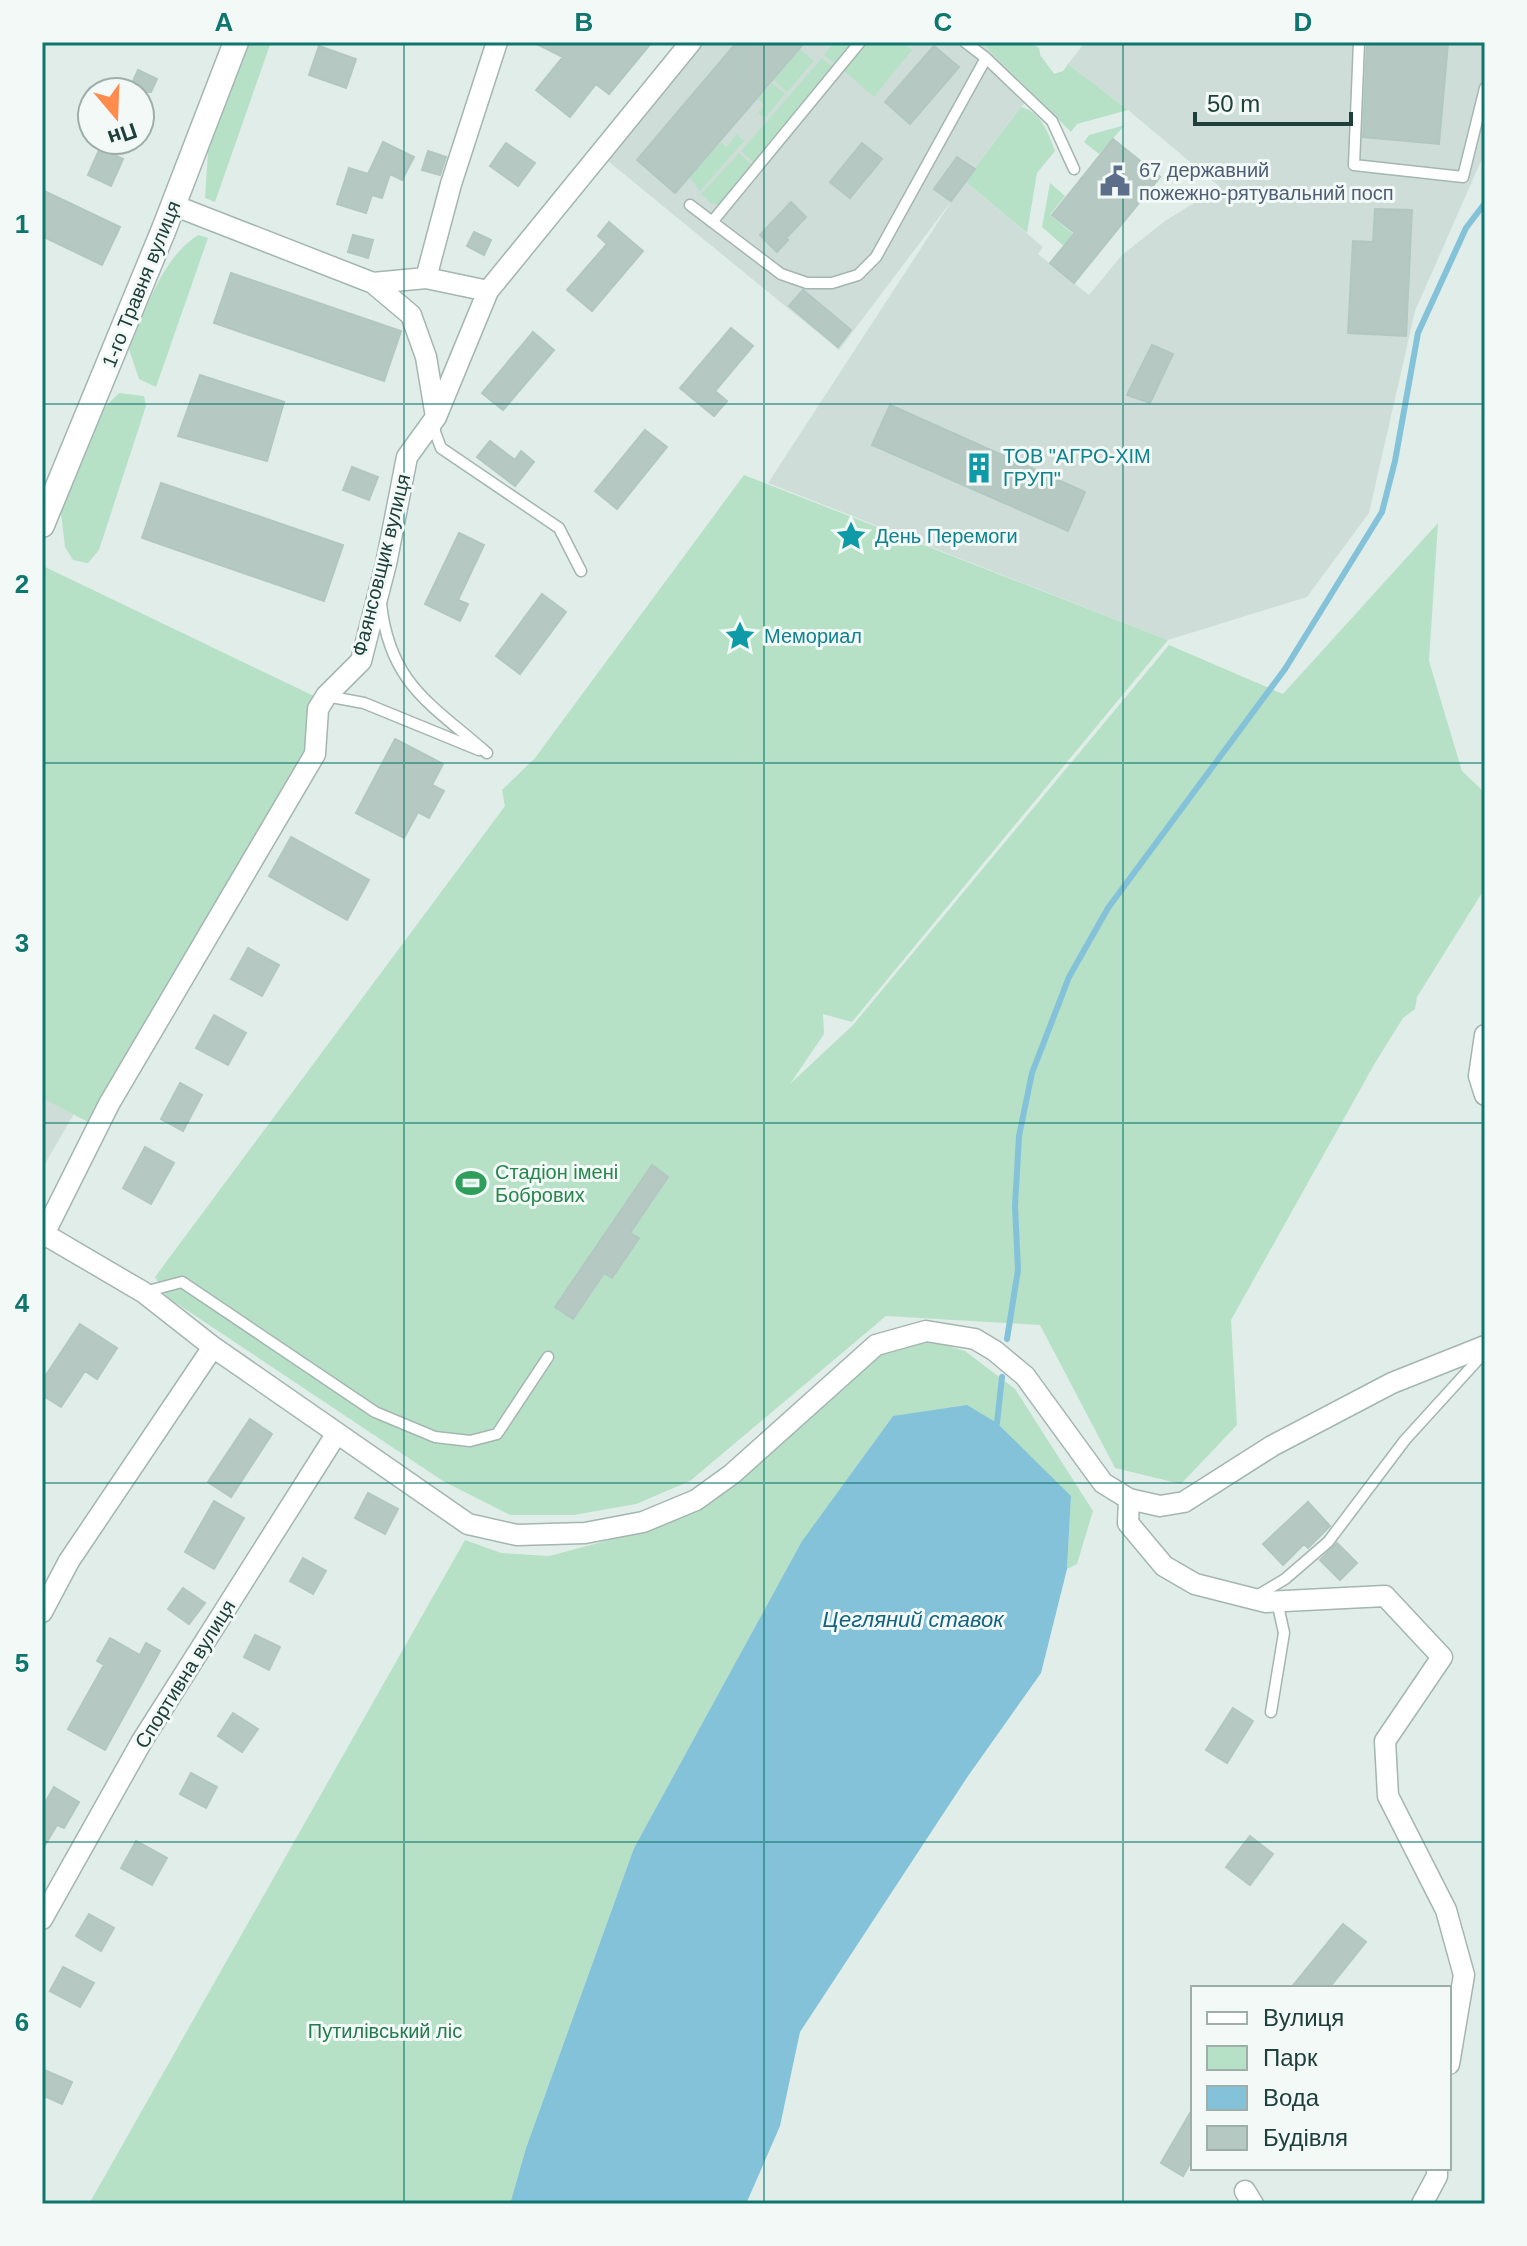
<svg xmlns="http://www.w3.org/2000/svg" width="1527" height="2246" font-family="Arial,sans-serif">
<rect width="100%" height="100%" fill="#e1ede9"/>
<!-- built -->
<path fill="#cfddd8" d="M703,42h326l10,6 1,7 15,20 -34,32 -56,74 78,66 -5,7 51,41 33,-40 43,-34 55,-34 -92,-77 -60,-46 17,-22h400v110l-70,159 -46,202 -62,84 -139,43 -400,-157 185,-284 -114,151 -236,-193z
M42,1035l60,30 -60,104z"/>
<!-- green -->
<path fill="#b7e1c7" d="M250,42h21l-56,160 -10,-4 3,-47z
M834,42h20l-19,22 -11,-9z
M869,42h33l10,8 -38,47 -30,-26z
M983,42h45l11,6 1,7 14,19 9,-3 5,-7 60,46 -51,14 -6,8 -80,-80z
M800,49l14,12 -27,31 -13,-12z
M822,58l11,9 -80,95 -12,-11z
M772,83l13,11 -20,24 -7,-5 6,-8 -6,-6z
M1021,107c20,5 27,25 34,44l-18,22 -10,60 -62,-52z
M1125,125l-26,29 -15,-12 5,-7z
M737,134l7,7 -44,50 -11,-14 32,-35 5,5z
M739,153l12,11 -33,41 -7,-2 -10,-9z
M1050,183l15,13 -15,19 41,33 -10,13 -39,-34z
M198,235l10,3 -52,149 -17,-8 -10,-30c17,-39 32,-90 69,-114z
M119,393l25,3 2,10 -47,144 -11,13 -15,-3 -8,-13 -4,-34 44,-106z
M744,475l424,165 -316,382 -29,-8 1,20 -34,50 63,-59 316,-380 114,49 155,-171 -9,138 33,110 23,22v95l-68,109 -2,12 -12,9 -28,45 -144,257 6,105 -56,59 -66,-16 -75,-143 -154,-9 -196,165 -54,23 -62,11h-64l-67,-34 -276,-184 -12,-20 350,-471 -3,-16 33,-32z
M43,566l273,131 -2,58 -222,369 -50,-26z
M918,1337l47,14 50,38 78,122 -16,53 -10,5 4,-73 -178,-80 -91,125 -168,307 -108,300 -16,56h-421l376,-664 36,13 48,3 117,-31 45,-24 163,-151z"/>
<!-- water -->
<path fill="#83c2d8" d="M967,1405l30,18 74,73 -4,73 -26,104 -73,103 -168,256 -20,94 -34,78h-236l16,-56 108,-300 168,-307 91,-125z"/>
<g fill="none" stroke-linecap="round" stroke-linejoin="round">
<!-- stream -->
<path stroke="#83c2d8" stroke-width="6" d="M1007,1339l11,-69 -3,-64 4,-70 13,-63 37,-96 39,-69 177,-239 97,-157 13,-51 23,-128 48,-105 19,-25
M997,1423l5,-46"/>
</g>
<!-- building -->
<path fill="#b6c8c2" stroke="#b2c7c1" stroke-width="2" d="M533,42h119l-43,52 -13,-10 -26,33 -34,-27 27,-33z
M737,42h68l-130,151 -38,-33z
M1367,42h81l-9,102 -76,-7z
M319,46l37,13 -10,29 -37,-13z
M934,46l25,21 -49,57 -25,-22z
M138,70l19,9 -6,13h-23z
M1113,139l47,38 -86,106 -24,-20 25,-30 -23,-18z
M383,142l31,15 -12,23 -12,-6 -8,24 -10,-3 -6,18 -29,-9 12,-36 19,6z
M506,143l29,20 -17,23 -28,-20z
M862,143l20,16 -32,39 -20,-16z
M100,148l23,11 -12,27 -23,-11z
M428,151l18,6 -6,18 -18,-5z
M957,157l18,12 -24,32 -17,-12z
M42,190l78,37 -18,38 -60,-29z
M791,202l15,15 -20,21 2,2 -11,12 -17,-17z
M1375,209l37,1 -6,126 -58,-3 5,-92 20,1z
M609,222l34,29 -51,60 -25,-21 40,-46 -9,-8z
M474,232l17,8 -7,15 -17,-9z
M353,235l20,5 -5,18 -20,-6z
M231,273l170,58 -17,50 -170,-58z
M803,290l48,40 -13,17 -49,-41z
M731,328l22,18 -38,45 12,10 -13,15 -34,-28z
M533,332l21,18 -51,60 -21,-17z
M1152,345l21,9 -23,49 -23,-8z
M200,375l84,27 -17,59 -89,-25z
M890,405l195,87 -17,39 -196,-86z
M645,430l22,17 -50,62 -22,-18z
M490,441l25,19 6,-9 13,11 -19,24 -38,-29z
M352,467l26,10 -9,23 -26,-10z
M161,483l182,62 -19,56 -182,-63z
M459,533l25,12 -26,55 10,4 -8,17 -35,-17z
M542,594l24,18 -46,62 -24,-18z
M395,739l48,25 -11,21 12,6 -15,27 -11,-6 -14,26 -48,-25z
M291,837l78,43 -22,40 -78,-44z
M248,948l31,17 -17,31 -31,-17z
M214,1015l32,18 -18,32 -32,-17z
M180,1083l22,12 -19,36 -22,-12z
M145,1147l29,16 -23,41 -28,-16z
M652,1165l16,12 -38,56 9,5 -27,40 -8,-5 -31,46 -18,-12z
M80,1324l37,24 -20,31 -12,-8 -24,36 -19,-12v-14z
M250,1419l22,15 -41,63 -23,-15z
M368,1493l30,16 -13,25 -30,-16z
M214,1501l30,17 -30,51 -29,-17z
M1308,1502l22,24 -22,22 -4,-4 -21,21 -20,-21z
M1337,1543l20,20 -17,17 -20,-20z
M303,1558l23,13 -13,23 -23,-13z
M183,1588l22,15 -16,21 -21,-15z
M255,1635l25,12 -11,23 -25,-13z
M110,1638l30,17 6,-12 14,8 -55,99 -37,-21 36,-64 -7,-4z
M1233,1708l20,13 -26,42 -21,-13z
M233,1713l25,16 -16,23 -24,-16z
M191,1773l26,14 -11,21 -26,-14z
M54,1787l25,15 -15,26 -7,-3 -15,25v-42z
M1250,1836l23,18 -23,31 -24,-18z
M136,1841l31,17 -15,27 -31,-17z
M89,1914l25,14 -13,23 -25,-15z
M1343,1924l23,18 -37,46h-38z
M63,1967l31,16 -14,24 -30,-16z
M42,2069l30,13 -10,22 -20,-9z
M1193,2108v50l-10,18 -22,-13z"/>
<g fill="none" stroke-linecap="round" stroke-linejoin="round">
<!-- service casing -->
<g stroke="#a3b6b1" stroke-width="13">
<path id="service" d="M965,42l21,16 66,63 22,48
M1359,42l-5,123 109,12 22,-89
M690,205l91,69 26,9h25l26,-8 18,-18 110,-199
M712,222l148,-180
M435,423v9l6,16 118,80 22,43
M381,604c9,80 50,100 106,149
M326,696l38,7 115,47
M144,1292l38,-10 193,130 60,25 35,4 27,-7 51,-77
M1255,1597l30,-18 43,-37 77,-102 80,-88
M1271,1712l13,-79 -7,-32"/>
</g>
<!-- minor casing -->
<g stroke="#a3b6b1" stroke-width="23">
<path id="minor" d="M173,205l200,78 38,32 15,42 10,60
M373,283l53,-5
M488,291l-62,-13 25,-94 46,-142
M1485,1035l-6,41 6,19
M44,1234l99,58 70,55 255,177 49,11 68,-2 58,-11 53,-22 36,-26 144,-129 50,-14 49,8 20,12 30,25 78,107 26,16 31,7 24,-4 88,-56 120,-63 93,-37
M42,1238l67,-134 206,-350 3,-45 8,-13 35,-35 25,-97 21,-107 29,-40 52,-126 203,-249
M1129,1499l-1,24 36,43 31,18 71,18 119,-6 57,61 -57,84 3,55 58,114 18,65 -15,89
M42,1612l27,-51 144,-214
M42,1919l100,-178 195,-308
M1245,2191l8,13
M1422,2204l15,-28v-8"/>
</g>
<!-- tertiary casing -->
<g stroke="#a3b6b1" stroke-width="27">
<path id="tertiary" d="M42,525l122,-296 72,-187"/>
</g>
<!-- service -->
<use href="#service" stroke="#fff" stroke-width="10"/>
<!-- minor -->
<use href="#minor" stroke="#fff" stroke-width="20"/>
<!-- tertiary -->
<use href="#tertiary" stroke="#fff" stroke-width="24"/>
</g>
<!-- grid -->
<path fill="none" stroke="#0f766e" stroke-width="2" stroke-opacity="0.55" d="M404,42v2162M764,42v2162M1123,42v2162M42,404h1443M42,763h1443M42,1123h1443M42,1483h1443M42,1842h1443"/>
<!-- icons -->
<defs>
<g id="civic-bare" transform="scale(2.4)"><path d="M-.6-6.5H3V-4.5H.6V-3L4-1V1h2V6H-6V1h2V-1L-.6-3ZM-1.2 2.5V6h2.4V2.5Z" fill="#5c6f8a" stroke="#f2f9f6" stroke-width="2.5" paint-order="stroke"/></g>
<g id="building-bare" transform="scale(2.4)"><path d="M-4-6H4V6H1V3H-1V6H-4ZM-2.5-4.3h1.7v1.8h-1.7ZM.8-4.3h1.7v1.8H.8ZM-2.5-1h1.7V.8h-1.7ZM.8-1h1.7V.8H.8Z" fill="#0f9aa8" stroke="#f2f9f6" stroke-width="2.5" paint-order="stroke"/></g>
<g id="sight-bare" transform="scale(2.4)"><path d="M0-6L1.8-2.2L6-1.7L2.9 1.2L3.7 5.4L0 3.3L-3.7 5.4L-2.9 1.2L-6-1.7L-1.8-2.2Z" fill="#0f9aa8" stroke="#f2f9f6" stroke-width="2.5" paint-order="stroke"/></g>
<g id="stadium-bare" transform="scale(2.4)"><path d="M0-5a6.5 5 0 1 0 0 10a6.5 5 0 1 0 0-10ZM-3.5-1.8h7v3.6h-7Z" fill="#2e9e5b" stroke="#f2f9f6" stroke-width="2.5" paint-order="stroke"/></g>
</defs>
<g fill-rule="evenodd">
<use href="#civic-bare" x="1115" y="181"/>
<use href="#building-bare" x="979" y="468"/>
<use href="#sight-bare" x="851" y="536"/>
<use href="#sight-bare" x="740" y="636"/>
<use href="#stadium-bare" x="471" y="1183"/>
</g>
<g text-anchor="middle" stroke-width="6" stroke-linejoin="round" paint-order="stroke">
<!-- service labels -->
<g font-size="20" fill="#4e5e75" stroke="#f2f9f6" text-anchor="start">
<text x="1139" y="177">67 державний<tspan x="1139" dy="23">пожежно-рятувальний посп</tspan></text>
</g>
<!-- street labels -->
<g font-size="20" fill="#1f403a" stroke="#f2f9f6">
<text transform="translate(141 284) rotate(-68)" y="7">1-го Травня вулиця</text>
<text transform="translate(381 565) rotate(-76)" y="7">Фаянсовщик вулиця</text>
<text transform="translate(185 1674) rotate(-58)" y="7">Спортивна вулиця</text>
</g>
<!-- culture labels -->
<g font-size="20" fill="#0d838f" stroke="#f2f9f6" text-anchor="start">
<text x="1003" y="463">ТОВ "АГРО-ХІМ<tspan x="1003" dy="23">ГРУП"</tspan></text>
<text x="875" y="543">День Перемоги</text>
<text x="764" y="643">Мемориал</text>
</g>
<!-- leisure labels -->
<g font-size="20" fill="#27864d" stroke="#f2f9f6" text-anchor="start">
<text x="495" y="1179">Стадіон імені<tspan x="495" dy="23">Бобрових</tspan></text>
</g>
<!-- park labels -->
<g font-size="20" fill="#257b4f" stroke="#f2f9f6">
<text x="385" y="2038">Путилівський ліс</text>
</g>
<!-- water labels -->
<g font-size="22" font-style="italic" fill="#136482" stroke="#f2f9f6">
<text x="913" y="1627">Цегляний ставок</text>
</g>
</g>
<!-- border -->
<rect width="1527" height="2246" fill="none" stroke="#f2f9f6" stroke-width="88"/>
<!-- legend -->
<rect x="1191" y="1986" width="260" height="184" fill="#f2f9f6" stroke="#9eafab" stroke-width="2"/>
<rect x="1207" y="2012" width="40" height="12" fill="#ffffff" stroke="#9eafab" stroke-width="2"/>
<text x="1263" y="2026" font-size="24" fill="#1f403a">Вулиця</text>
<rect x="1207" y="2046" width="40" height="24" fill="#b7e1c7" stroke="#9eafab" stroke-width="2"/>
<text x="1263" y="2066" font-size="24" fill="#1f403a">Парк</text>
<rect x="1207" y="2086" width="40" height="24" fill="#83c2d8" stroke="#9eafab" stroke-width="2"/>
<text x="1263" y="2106" font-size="24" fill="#1f403a">Вода</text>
<rect x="1207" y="2126" width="40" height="24" fill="#b6c8c2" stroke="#9eafab" stroke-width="2"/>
<text x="1263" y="2146" font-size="24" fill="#1f403a">Будівля</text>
<!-- north arrow -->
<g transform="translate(116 116) rotate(161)"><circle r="38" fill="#f2f9f6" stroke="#9eafab" stroke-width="2"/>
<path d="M0-6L14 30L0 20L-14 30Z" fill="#ff8b4d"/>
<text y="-12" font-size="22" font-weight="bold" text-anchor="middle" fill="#1f403a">Пн</text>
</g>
<!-- scale -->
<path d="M1195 112v12h156v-12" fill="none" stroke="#1f403a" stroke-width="4"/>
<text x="1207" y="112" font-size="24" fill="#1f403a" stroke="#f2f9f6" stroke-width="6" paint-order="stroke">50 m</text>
<rect x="44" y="44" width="1439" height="2158" fill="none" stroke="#0f766e" stroke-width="3"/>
<g font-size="26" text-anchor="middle" font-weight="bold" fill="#0f766e">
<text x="224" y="31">A</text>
<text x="584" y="31">B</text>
<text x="943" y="31">C</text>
<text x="1303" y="31">D</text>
<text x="22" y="233">1</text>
<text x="22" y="593">2</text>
<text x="22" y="952">3</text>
<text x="22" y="1312">4</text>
<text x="22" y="1672">5</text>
<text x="22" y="2031">6</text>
</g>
</svg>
